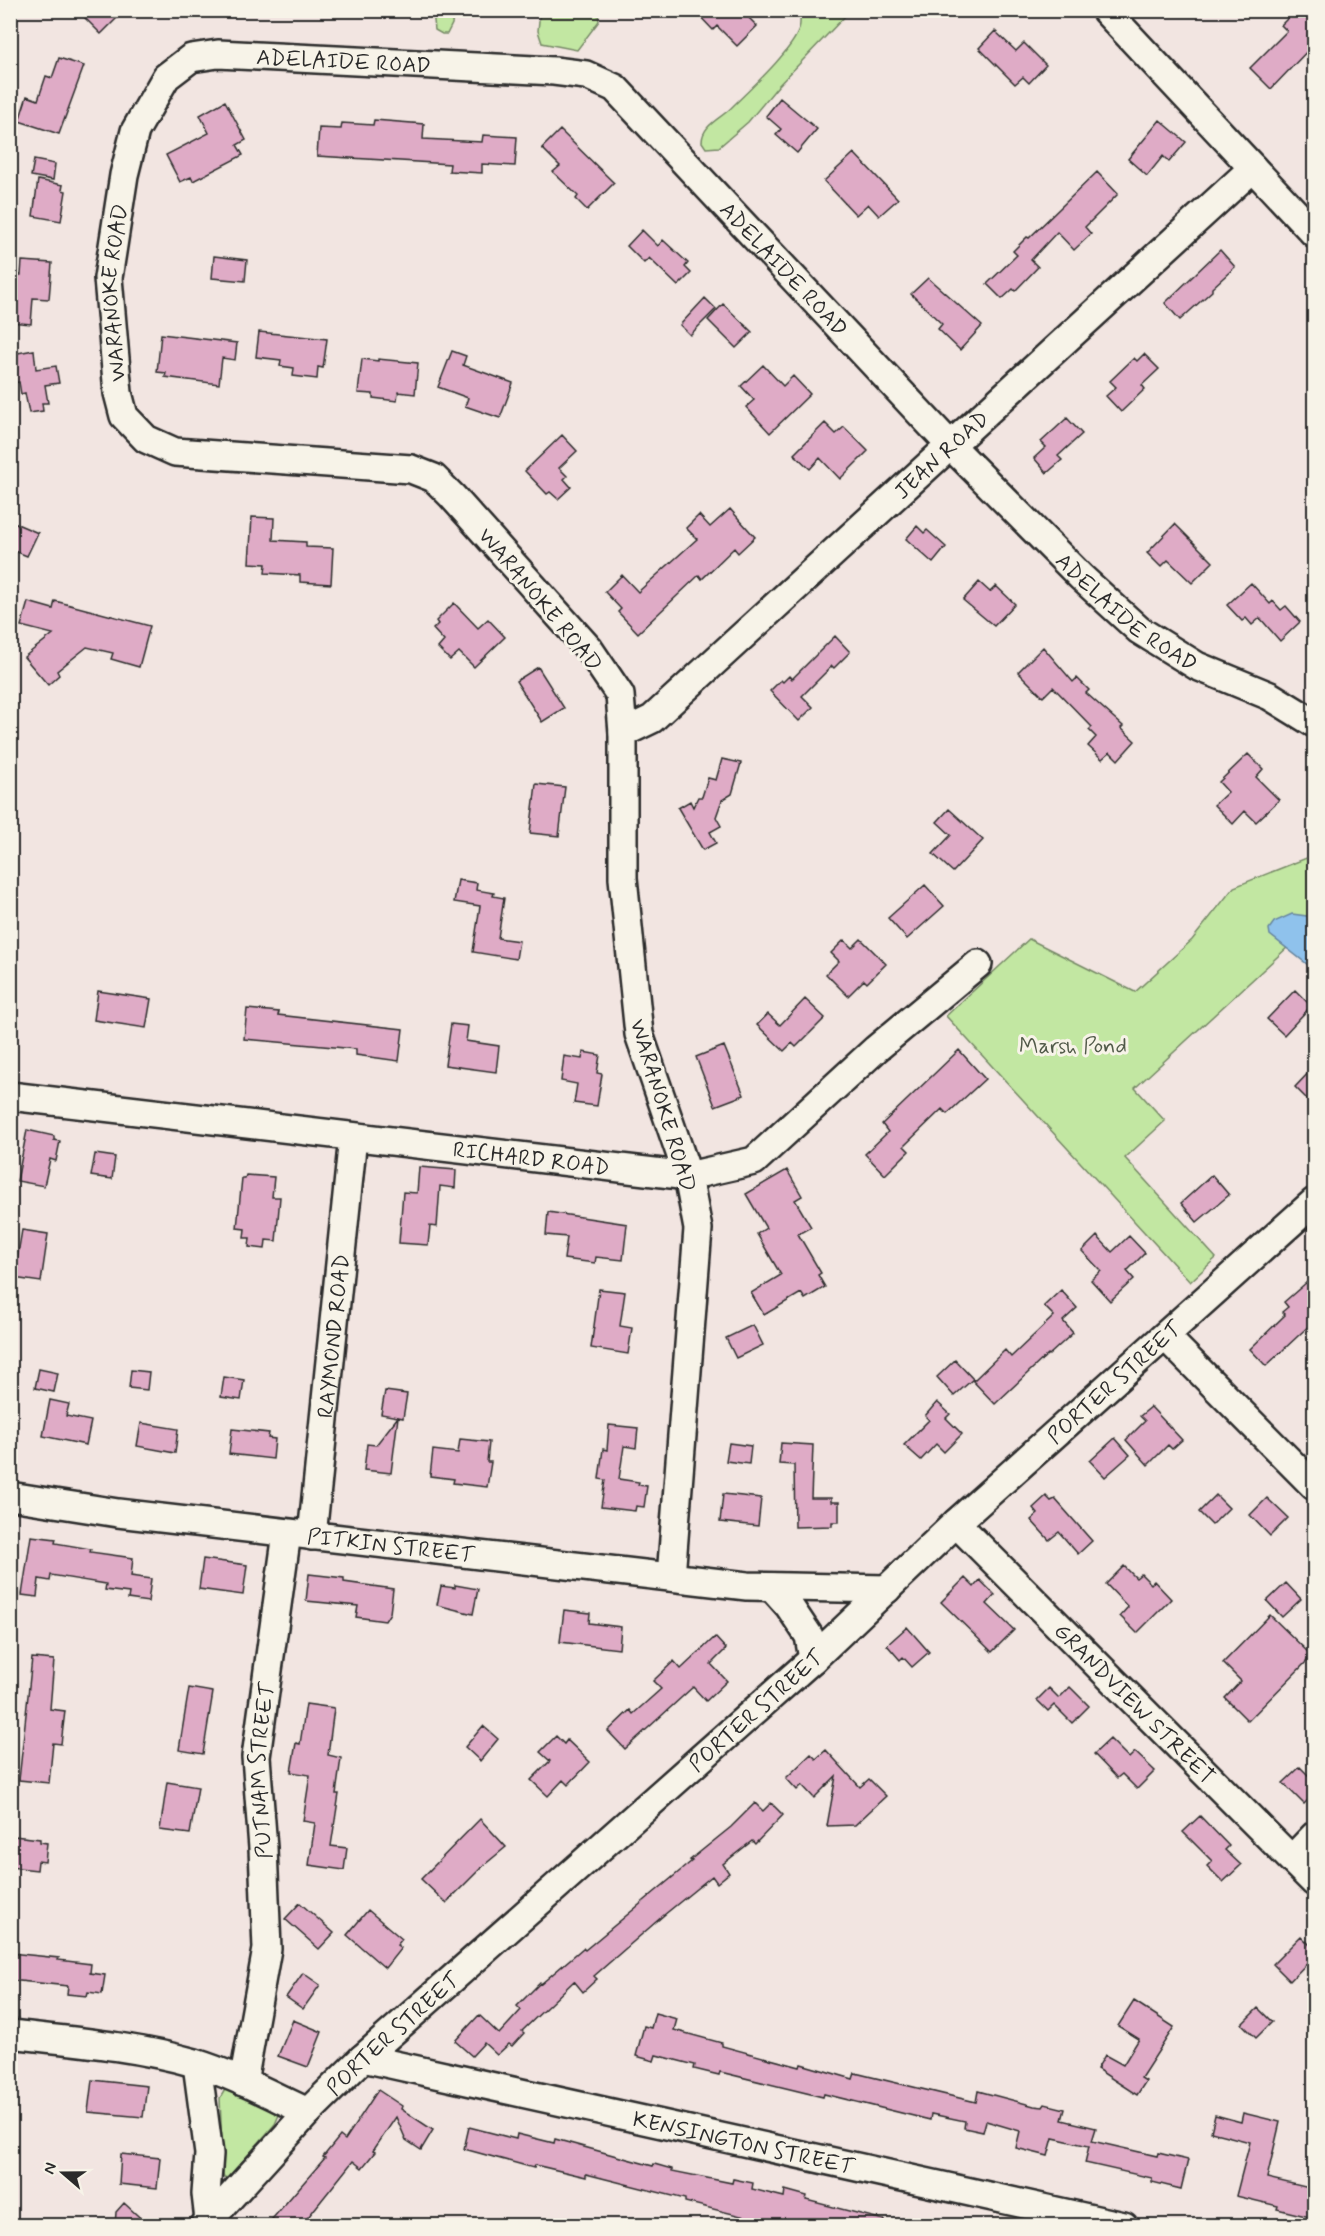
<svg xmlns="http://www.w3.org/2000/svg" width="1325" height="2236" font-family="Mynerve,sans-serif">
<rect width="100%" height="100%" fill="#f2e5e1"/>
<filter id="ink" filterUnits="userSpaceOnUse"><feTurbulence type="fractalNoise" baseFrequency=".0167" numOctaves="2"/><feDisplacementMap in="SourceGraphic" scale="12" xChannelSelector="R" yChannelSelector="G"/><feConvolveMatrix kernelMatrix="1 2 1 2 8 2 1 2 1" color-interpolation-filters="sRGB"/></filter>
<g filter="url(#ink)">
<!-- green -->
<path fill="#c2e7a2" stroke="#768966" stroke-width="1.5" d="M433,11h20l-1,13 -5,10h-5l-7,-4z
M540,11h51l7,3 1,7 -22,29 -35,-7 -4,-12z
M799,11h51l-72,75 -30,36 -29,25 -13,1 -4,-6c0,-17 18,-23 29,-34 17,-17 62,-58 68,-79 2,-6 1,-13 0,-18z
M1314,855v68l-179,165 30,33 -40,37 91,100 -26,24 -244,-266 83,-77 106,53 57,-52 42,-53z
M226,2088l51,21 2,6 -4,9 -47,54 -4,-1 -1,-3 -3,-76z"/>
<!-- water -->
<path fill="#8fc2ec" stroke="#67869f" stroke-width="1.5" d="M1292,914l22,3v50l-7,-3 -37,-29 -1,-6 5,-7z"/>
<!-- building -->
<path fill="#dfabc6" stroke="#2b2b2b" stroke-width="1.5" d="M77,10h48l-24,24z
M694,10h47l16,16 -20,20 -20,-20 -4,4z
M1296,10h14l4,5v29l-43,45 -21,-21 37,-37 -6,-6z
M995,31l21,20 8,-8 22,22 -17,18 -6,-6 -8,7 -36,-36z
M59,58l25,8 -25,68 -40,-13 8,-25 11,4 8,-24 6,2z
M780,98l37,31 -20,24 -21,-18 5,-6 -15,-13z
M225,101l21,39 -9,5 6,10 -50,26 -2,-4 -11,5 -14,-27 43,-22 -9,-18z
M374,120l50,4 -1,15 59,3 1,-7 34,2 -2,29 -33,-2v9l-33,-2 1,-7 -133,-8 2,-28 22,1 1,-6 31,2z
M1160,120l26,22 -17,20 -6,-6 -16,20 -19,-17z
M560,130l54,53 -27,27 -11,-11 2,-3 -25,-24 7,-6 -18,-18z
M854,153l44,46 -19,17 -11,-12 -12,11 -32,-34z
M34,160l21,4 -2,16 -22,-4z
M1097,172l21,22 -33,33 6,7 -17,16 -17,-18 -26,28 7,7 -23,24 -2,-2 -11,10 -15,-15 30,-29 -4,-4 14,-14 2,1z
M38,180l25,5 -1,5 4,1 -5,30 -28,-5z
M642,230l16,16 5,-6 25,23 -3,4 6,6 -13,13 -29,-28 -5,5 -17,-17z
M1220,250l15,17 -23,21v3l-32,29 -15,-17z
M214,256l33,4 -2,21 -33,-3z
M22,261l30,2 -3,36 -16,-1 -2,26 -21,-2 1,-17h4l2,-30h4z
M928,278l54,48 -22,24 -22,-21 4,-5 -31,-30z
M705,298l11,11 -26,26 -10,-10z
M723,304l29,28 -16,16 -28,-28z
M259,332l68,7 -4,29 -5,-1 -1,12 -24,-3 1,-8 -14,-2 1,-6 -25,-3z
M161,334l76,9 -2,17 -13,-2 -3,26 -54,-7 1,-4 -9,-1z
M34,350l2,19 20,-3 3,17 -14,2 3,18h-6l1,8 -14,2 -4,-20 -4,1 -2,-12 -9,1v-15l4,-1 -2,-13z
M452,351l14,5 -3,9 50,18 -13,35 -35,-12 3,-8 -30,-11z
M1144,354l15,15 -17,16 3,4 -24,23 -15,-16 10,-9 -6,-6 24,-23 3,3z
M362,359l16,2v-2l40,4 -3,31 -17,-2 -1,9 -24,-3v-4l-15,-1z
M763,365l20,21 10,-10 17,18 -40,39 -24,-26 8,-7 -13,-14z
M1067,418l15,16 -24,22 4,4 -15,13 -13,-15 12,-11 -5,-5z
M825,423l11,11 8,-7 24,24 -28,28 -20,-21 -10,11 -16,-15z
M562,435l15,16 -18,17 8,8 -3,3 7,8 -13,12 -8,-7 -3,2 -22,-23z
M730,509l25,28 -17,16 -4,-5 -32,31 -3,-4 -61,58 -20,-21 3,-3 -16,-17 17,-17 16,17 59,-53 -11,-11 13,-13 11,12z
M252,517l22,1 -1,22 33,2v5l27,1 -2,36 -31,-2v-7l-35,-2 1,-9 -17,-1z
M10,521l28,12 -11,23 -17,-7z
M1175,524l38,38 -21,21 -24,-23 -7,7 -14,-14z
M917,526l7,7 3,-3 19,17 -13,16 -27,-24z
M979,582l11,10 6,-6 19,18 -21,22 -31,-26z
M1251,583l19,21 3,-3 8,9 5,-4 14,16 -20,19 -20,-23 -8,7 -6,-7 -4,3 -15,-16z
M55,601l95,25 -11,41 -28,-8 2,-6 -26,-6 -30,24 2,4 -11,10 -24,-28 29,-23 -32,-8 7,-24 25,7z
M454,603l24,25 10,-9 17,18 -31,30 -15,-15 -9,8 -12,-12 6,-7 -11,-12 5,-5 -2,-3z
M835,636l15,16 -16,16 -2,-2 -30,30 11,11 -14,14 -29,-30 11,-11 2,2 6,-6 3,3z
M1043,647l30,35 4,-4 12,12 -3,3 37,33 -2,2 14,13 -17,19 -8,-8 -8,7 -14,-13 8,-9 -7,-7 3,-3 -39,-40 -10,10 -25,-25z
M538,667l26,41 -22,14 -26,-41z
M1248,754l15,15 -7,8 23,23 -23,22 -11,-11 -12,13 -19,-19 14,-13 -9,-10z
M722,759l19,4 -9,31 -10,6 -6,17 5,9 -11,6 6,11 -13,7 -25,-42 12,-7 3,6 5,-10h4l6,-19 8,2z
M536,784l29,3 -6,49 -29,-3z
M949,809l34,31 -30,32 -20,-18 18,-19 -14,-13z
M458,880l19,3 -1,7 18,3 -1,3 11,2 -6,40 21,3 -3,18 -43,-7 7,-46 -26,-4z
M925,885l19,21 -37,33 -19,-21z
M861,939l25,25 -19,19 -3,-3 -16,16 -22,-22 13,-13 -8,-8 13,-13 8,8z
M1295,990l16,16 -27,29 -17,-16z
M98,991l53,8 -5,29 -52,-8z
M805,999l20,19 -29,29 -4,-4 -8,8 -27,-26 11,-11 12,11z
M247,1009l32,3 -1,3 125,14 -4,32 -43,-6v-6l-112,-10z
M451,1024l17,2 -2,15 33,5 -3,26 -51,-7z
M724,1046l20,49 -29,11 -19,-49z
M959,1050l26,29 -38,35 -5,-5 -38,37 5,5 -24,24 -20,-21 23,-22 -6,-8z
M583,1052l17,3 -3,18 5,1 -5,32 -23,-3 3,-19 -16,-3 3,-25 18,3z
M1314,1067v39l-19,-19z
M27,1130l27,6v4l6,1 -4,20 -6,-2 -6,27 -27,-5z
M95,1154l20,3 -3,22 -21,-3z
M419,1167l37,3 -1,18 -15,-2 -3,41 -7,-1 -2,19 -29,-2 4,-51 14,1z
M787,1170l15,26 -7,4 16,27 -13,7 23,39 -3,2 7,12 -20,12 -4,-6 -37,22 -13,-22 30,-18 -24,-41 9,-6 -20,-34z
M246,1175l28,2 -2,20h8l-4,44 -10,-1 -1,9 -16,-2 1,-9h-6l1,-9 -8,-1 5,-50h3z
M1212,1175l17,20 -32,27 -16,-19z
M548,1212l79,12 -4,36 -27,-3 -1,6 -31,-4 3,-22 -21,-2z
M22,1230l26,4 -7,48 -27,-4z
M1097,1236l15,16 17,-16 16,17 -18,18 7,8 -24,22 -19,-21 10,-9 -19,-20z
M1307,1282l7,9v30l-48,45 -16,-17 35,-34 -3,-3 6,-5 -4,-5z
M599,1289l26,3 -5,34 12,2 -4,26 -37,-6z
M1061,1290l16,18 -14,13 10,12 -24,22 -1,-1 -53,50 -22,-23 32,-31 6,7 43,-41 -10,-10z
M753,1325l10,20 -27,13 -10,-20z
M955,1360l18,19 -19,17 -17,-19z
M39,1369l19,4 -4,19 -19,-4z
M131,1370l18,2 -2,18 -18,-2z
M224,1377l20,3 -3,20 -20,-3z
M385,1391l22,3 -4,24 -5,-1 -7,56 -27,-3 3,-26 9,1 22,-28 -17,-3z
M50,1400l19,4 -3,12 25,5 -5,24 -43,-9z
M937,1402l13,12 -4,4 16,16 -18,18 -8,-8 -15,16 -17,-15 25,-25 -4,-4z
M1151,1407l31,33 -10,9 -4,-4 -20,20 -22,-25 19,-19 -5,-5z
M141,1423l37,6 -3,24 -38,-7z
M609,1425l29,3 -2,20 -12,-2 -5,33 20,3 -1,3 9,1 -3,21 -8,-1 -1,5 -34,-4 4,-27 -6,-1 4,-30 4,1z
M232,1429l37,4 -1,5 7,1 -2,20 -44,-5z
M1115,1438l15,17 -25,22 -15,-16z
M460,1439l29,3 -2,20h4l-4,25 -34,-4 1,-4 -24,-3 3,-26 25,3z
M729,1443l22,3 -2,18 -23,-3z
M781,1443l32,2 -2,53h20v4h8v20h-7v4l-37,1 -1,-62 -15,-1z
M723,1494l38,4 -3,28 -38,-4z
M1216,1495l13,13 -17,17 -13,-13z
M1046,1496l5,5 4,-2 37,42 -14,13 -19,-22 -10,8 -18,-20 7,-6 -5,-6z
M1267,1498l21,20 -18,18 -20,-21z
M31,1536l25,3 -1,4 36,6 -1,3 43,6 -2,18 20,3 -3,23 -20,-3 1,-6 -24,-3 1,-6 -55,-9 -1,6 -11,-2 -2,18 -15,-2z
M203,1559l44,6 -4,30 -44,-6z
M1124,1566l12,12 5,-4 10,10 3,-3 17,18 -34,34 -17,-17 8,-9 -22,-23z
M309,1574l35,4v4l49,7 -3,24 -5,8 -29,-4 2,-11 -52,-5z
M965,1578l9,9 6,-7 15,15 -8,9 27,26 -22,22 -51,-50z
M1286,1583l15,16 -19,18 -15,-16z
M455,1585l23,4 -5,25 -36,-9 4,-19 14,2z
M564,1610l26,3 -1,10 32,4 -2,22 -59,-7z
M1270,1615l42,41 -64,65 -23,-23 16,-17 -18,-18z
M907,1627l22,25 -17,15 -9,-10 -3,3 -13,-15z
M715,1637l11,12 -15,15 16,17 -21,20 -13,-14 -68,62 -17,-18 22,-21 3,4 28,-25 -8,-8 21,-20 7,8z
M32,1658l22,2 -4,49 15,2 -4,33 -8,-1 -4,40 -30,-3z
M1070,1687l19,19 -17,17 -18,-18 -6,6 -11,-11 12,-12 10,10z
M189,1688l24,4 -10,62 -24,-4z
M306,1704l28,4 -6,47 13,3 -5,36h3l-8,52 16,2 -3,22 -35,-5 6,-42 -12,-2 7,-46 -19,-3 5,-29 4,1z
M483,1726l15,13 -18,22 -15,-14z
M556,1736l8,8 3,-4 23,22 -22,23 -5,-5 -15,16 -17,-16 19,-19 -10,-9z
M1110,1739l19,19 6,-6 20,19 -18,18 -15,-15 -5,4 -23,-24z
M826,1750l34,37 9,-8 17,17 -31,29 -28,1 9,-50 -22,22 -12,-13 -5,5 -11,-12 25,-24 5,5z
M1300,1767l14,14v13l-10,10 -21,-21z
M167,1782l31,5 -8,47 -30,-4z
M755,1803l8,8 8,-8 12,12 -28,29 -3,-3 -29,23 6,9 -12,10 -5,-7 -48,39 -70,61 3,3 -14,13 -9,-11 -52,50 2,2 -12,13 -3,-2 -12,11 -13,-12 -12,13 -17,-15 24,-26 20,19 22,-24 -4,-4 23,-23 1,1 42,-36 2,2 107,-89 -2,-1 41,-33z
M1200,1816l29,30 -4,4 16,15 -18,17 -16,-16 5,-5 -29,-29z
M480,1819l26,28 -23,19 -37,37 -25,-24z
M14,1836l26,3v3l7,1 -2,19 -7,-1 -1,9 -27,-3v-25h3z
M300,1903l34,30 -15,16 -34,-30z
M368,1910l34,29 -5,6 4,3 -16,20 -38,-33z
M1301,1936l13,13v7l-24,25 -17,-17z
M10,1953l49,5 -1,2 33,4 -1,9 15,2 -3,19 -14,-2 -1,4 -20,-2 1,-8 -58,-6z
M303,1973l17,12 -17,24 -17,-12z
M1134,2001l40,26 -33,51 5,3 -9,14 -40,-26 8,-14 18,10 16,-26 -21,-13z
M1258,2008l14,14 -16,16 -14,-14z
M655,2013l22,6 -3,11 48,13v3l78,21 1,-3 52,15 2,-6 121,29 2,-11 56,15 9,1 2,-3 20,5 -3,11 34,8 -4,13 65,15 1,-3 30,7 -7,29 -29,-7v-4l-67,-15 4,-17 -36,-8 -5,18 -32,-8 4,-17 -34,-10 -3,11 -19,-4 1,-7 -34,-7 -1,6 -106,-26 -1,3 -103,-25 -1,3 -25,-6 1,-4 -39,-10 -2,6 -18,-5 8,-30 7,2z
M293,2020l29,12 -14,35 -30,-11z
M92,2080l55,6 -4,31 -55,-5z
M378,2090l24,16 -1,3 32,21 -12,20 -15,-10 -10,-23 -23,34 2,1 -13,16 -9,-7 -52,65h-35l59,-68 -2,-1 17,-21 5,4z
M1243,2113l37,9 -13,56 47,11v29l-37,-9 1,-3 -42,-10 14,-54 -39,-10 4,-17 26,7z
M469,2127l47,12 1,-5 37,9 1,-4 98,27 1,-2 18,5v2l60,12 1,-4 20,4 -1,6 32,8 1,-7 22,6 -1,4 78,20 -1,6h-102l-96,-24v-3l-99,-25v3l-51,-12 -1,3 -70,-19z
M121,2154l39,4 -3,30 -38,-4z
M124,2203l25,23h-34l1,-14z"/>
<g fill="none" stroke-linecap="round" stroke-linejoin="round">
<!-- minor casing -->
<g stroke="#2b2b2b" stroke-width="32">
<g id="minor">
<path d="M1105,10l209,223"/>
<path id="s1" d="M623,733l29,-14 601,-551"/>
<path id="s2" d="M10,1096l678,80 66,-15 122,-112 102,-85"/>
<path d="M1165,1336l149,150"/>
<path id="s3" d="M10,1496l108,17 629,73 140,3"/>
<path id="s4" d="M956,1523l358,359"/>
<path id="s5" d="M312,1536l41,-399"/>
<path id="s6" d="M671,1577l27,-348 -10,-53 -49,-142 -16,-156v-145l-3,-38 -31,-46 -137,-153 -18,-18 -23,-9 -236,-17 -29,-13 -22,-23 -6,-23 -10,-115 16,-103 11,-44 31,-54 25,-19 27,-4 336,17 32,4 29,13 335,357 131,132 58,53 58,36 73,30 44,27"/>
<path d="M772,1587l17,19 20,30 4,23"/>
<path d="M1292,1859l22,-23"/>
<path d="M10,2034c62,7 125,12 185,29 39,12 76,32 113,49"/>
<path id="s7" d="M363,2058l761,168"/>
<path d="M197,2064l12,90 -3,40 3,26"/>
<path id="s8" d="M243,2082l24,-133 -4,-101 -7,-91 31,-224"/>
<path id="s9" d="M204,2226l104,-114 55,-54 450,-399 143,-136 358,-321"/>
</g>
</g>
<!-- minor -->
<use href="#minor" stroke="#f7f3e8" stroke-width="27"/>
</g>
</g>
<g text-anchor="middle" stroke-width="6" stroke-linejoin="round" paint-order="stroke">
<!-- street labels -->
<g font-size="22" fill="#2b2b2b" stroke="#f7f3e8">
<text dy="8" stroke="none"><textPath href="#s6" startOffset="2040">ADELAIDE ROAD</textPath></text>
<text dy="8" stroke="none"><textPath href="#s6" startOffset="2562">ADELAIDE ROAD</textPath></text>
<text dy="8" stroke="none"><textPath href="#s6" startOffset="1629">WARANOKE ROAD</textPath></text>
<text dy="8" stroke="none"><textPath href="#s1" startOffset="424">JEAN ROAD</textPath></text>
<text transform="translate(541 599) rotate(50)" y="8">WARANOKE ROAD</text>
<text dy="8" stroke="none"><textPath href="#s6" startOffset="3048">ADELAIDE ROAD</textPath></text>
<text transform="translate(664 1105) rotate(73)" y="8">WARANOKE ROAD</text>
<text dy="8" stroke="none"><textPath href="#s2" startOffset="525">RICHARD ROAD</textPath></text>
<text dy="8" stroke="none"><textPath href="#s5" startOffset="201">RAYMOND ROAD</textPath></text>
<text dy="8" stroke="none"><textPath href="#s9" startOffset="1242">PORTER STREET</textPath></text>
<text dy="8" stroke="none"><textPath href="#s3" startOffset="384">PITKIN STREET</textPath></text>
<text dy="8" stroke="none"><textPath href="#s4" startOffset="254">GRANDVIEW STREET</textPath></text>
<text dy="8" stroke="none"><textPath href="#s9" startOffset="756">PORTER STREET</textPath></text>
<text dy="8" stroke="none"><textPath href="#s8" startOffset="314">PUTNAM STREET</textPath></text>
<text dy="8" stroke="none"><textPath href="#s9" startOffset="270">PORTER STREET</textPath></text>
<text dy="8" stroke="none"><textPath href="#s7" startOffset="390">KENSINGTON STREET</textPath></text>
</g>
<!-- park labels -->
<g font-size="22" fill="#515a49" stroke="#f7f3e8">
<text x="1073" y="1053">Marsh Pond</text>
</g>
</g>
<!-- margin -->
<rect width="1325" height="2236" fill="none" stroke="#f7f3e8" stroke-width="36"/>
<rect x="18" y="18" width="1289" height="2200" fill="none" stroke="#2b2b2b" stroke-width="2" filter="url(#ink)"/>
<!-- north arrow -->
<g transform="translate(63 2173) rotate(290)" stroke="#f7f3e8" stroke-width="4.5" paint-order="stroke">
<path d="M0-4.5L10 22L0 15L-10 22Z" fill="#2b2b2b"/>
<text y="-9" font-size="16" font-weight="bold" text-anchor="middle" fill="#2b2b2b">N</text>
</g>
</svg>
